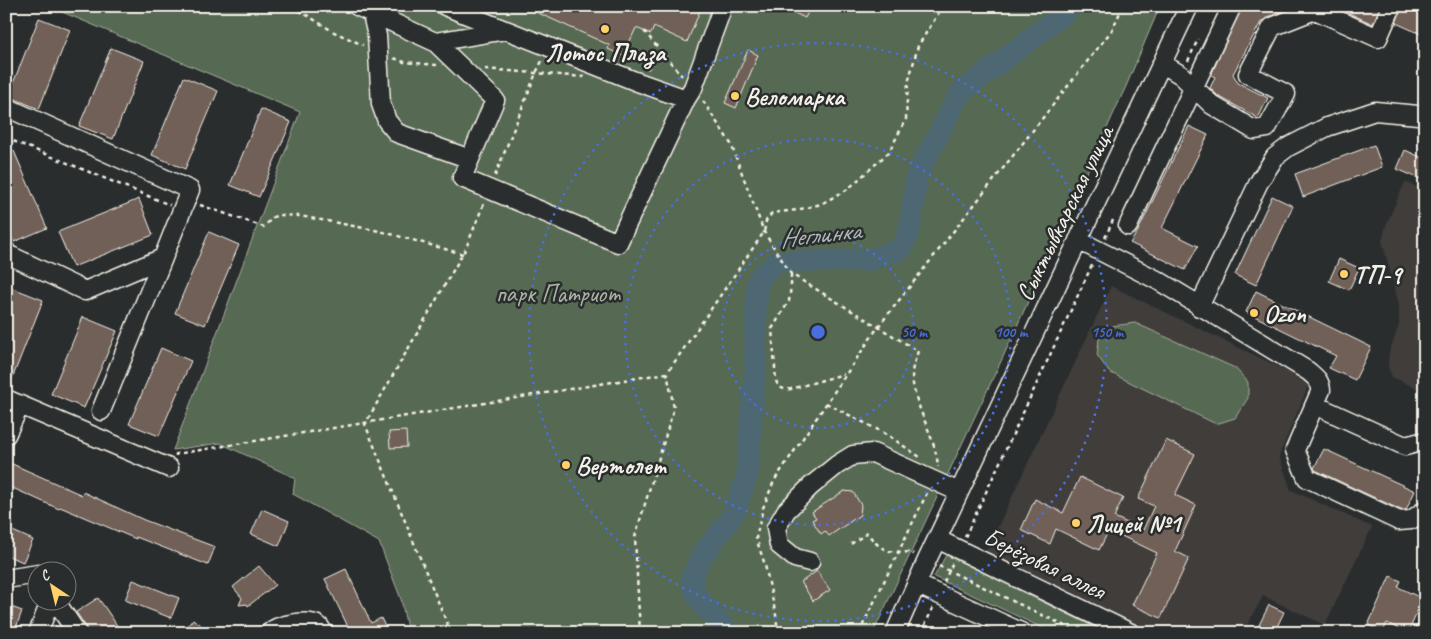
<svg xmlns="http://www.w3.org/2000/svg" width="1431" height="639" font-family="Caveat,sans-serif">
<rect width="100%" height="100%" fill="#2a2d2e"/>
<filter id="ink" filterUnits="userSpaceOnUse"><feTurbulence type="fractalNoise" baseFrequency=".02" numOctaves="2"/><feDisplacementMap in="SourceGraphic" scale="10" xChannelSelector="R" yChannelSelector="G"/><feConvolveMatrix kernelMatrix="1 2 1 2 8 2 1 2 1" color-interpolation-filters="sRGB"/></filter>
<g filter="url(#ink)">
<!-- built -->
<path fill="#3f3d3b" d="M1405,182l20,8v202l-33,-15 -4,-10 1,-14 10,-28v-20l-17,-64 4,-16z
M1111,286l199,96 -31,74 12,34 81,37 -47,98 -62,-29 -20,37h-90l-168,-79z"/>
<!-- green -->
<path fill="#576953" stroke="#a6ad9e" d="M48,6h1112l-33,78 -125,275 -129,274h-465l-7,-34 -22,-57 -86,-48 2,-16 -75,-35 -47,7 127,-338z
M1135,323l100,45 13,14v16l-13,20 -19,6 -107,-52 -12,-17 2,-16 13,-13z
M946,555l161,78h-54l-119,-56z"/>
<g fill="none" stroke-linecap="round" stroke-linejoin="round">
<!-- river -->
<path stroke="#4d6772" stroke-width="22" d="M726,633l-2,-6 -22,-24 -7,-10 -3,-15 9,-21 32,-42 14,-39 8,-106 2,-87 4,-7 15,-14 93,-2 32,-11 8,-17 8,-57 43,-82 103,-79 7,-8"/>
</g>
<!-- building -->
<path fill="#716158" stroke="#f4f1e8" d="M523,6h179l-15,36 -33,-15 -3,7 -15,-6 -13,28 -15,-7 1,-4z
M780,6h31l-6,12z
M1242,6h53l-27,11 -7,5 -28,52 5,9 30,15 -10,20 -40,-22 -8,-8 5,-11 -4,-2z
M1333,6h47l-7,18z
M1402,6h5l18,8v22l-29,-13z
M39,18l31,12 -31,79 -31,-13z
M111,48l33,13 -31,78 -34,-13z
M748,50l10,5 -22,53 -11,-5z
M184,77l34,14 -33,78 -33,-14z
M261,109l30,13 -32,75 -29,-12z
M1189,126l19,9 -46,93 36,18 -13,24 -55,-27 8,-12z
M1374,145l8,22 -79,30 -8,-23z
M1405,150l20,9v22l-28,-12z
M14,151l33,77 -33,14 -8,-18v-70z
M1272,196l21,10 -37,79 -21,-10z
M139,199l14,36 -80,32 -15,-35z
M209,232l30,13 -34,80 -30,-12z
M1339,259l20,9 -10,22 -20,-9z
M10,287l33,13 -35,89h-2v-93z
M1256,291l115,56 -16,33 -26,-12 7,-12 -90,-44z
M83,317l34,14 -33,77 -33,-14z
M161,348l30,13 -32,75 -30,-12z
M406,431l1,16 -17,1 -1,-16z
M1166,440l29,14 -20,41 21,10 -21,46 14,7 -28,60 -29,-13 25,-52 -48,-23 -10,20 -43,-21 -6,15 -29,-14 14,-31 28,14 17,-36 43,21 -9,19 29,13 11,-24 -16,-7z
M1324,449l91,42 -9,19h-5l-86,-40 -1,-2z
M10,463l72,32 1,-3 61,28 71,27 -7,18 -72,-28v2l-76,-32 -1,2 -53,-24v-15z
M844,491l9,1 8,13 -1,10 -31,21 -4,-5 -4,3 -9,-14 4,-2 -4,-6z
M262,509l27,12 -10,25 -28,-12z
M6,528l27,12 -10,22 -17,-7z
M259,566l16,19 -27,21 -1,-2 -8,1 3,-7 -9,-11z
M346,569l25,54 10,-5 7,15h-37l-26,-54z
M817,571l13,19 -17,11 -12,-19z
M1390,576l11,5 -3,6 25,12 -15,34 -21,-10 -4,9 -15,-7z
M133,580l46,18 -8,20 -46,-18z
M98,598l8,11 16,24h-32l-14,-21z
M6,605l16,6 -8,22h-8z
M1269,605l15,7 -10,21h-19z
M193,619l18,14h-29z"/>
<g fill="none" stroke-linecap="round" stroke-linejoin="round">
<!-- minor casing -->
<g stroke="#f4f1e8" stroke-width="21">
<path id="minor" d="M357,6l78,36 60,58 -33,78 156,65 68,-144
M388,6l-16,8 5,22 4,68 6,17 10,12 73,26
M445,6l60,24
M435,42l71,-12 129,51 51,18 7,-11 30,-82
M1163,64l18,11 31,30 42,25 13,-2 19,-34 -38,-20 24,-47 43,-17 63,28 14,-32
M6,107l184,83 -27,68 -78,33 -78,-37 -1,-3
M1128,226l104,-220
M1078,240l81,41 149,90c7,6 12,9 13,19l-26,60 12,28 92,43 12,-1 14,-10
M1199,307l60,-125 16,-25 13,-10 39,-20 48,-16 43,4 7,2
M6,399l163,69
M1315,405l90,41 20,-5
M101,411l62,-153
M6,435l14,-30
M937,539l194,94
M810,562l-15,-4 -16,-13 -3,-17 10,-17 25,-25 26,-21 16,-10 20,-2 86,39
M6,579l32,-5
M916,584l107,49
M56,602l21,31
M38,633l12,-31
M269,633c9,-9 39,-14 50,-7 2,2 3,5 5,7
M895,633l32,-73 262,-554
M1424,633h1"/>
</g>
<!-- path -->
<path stroke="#f4f1e8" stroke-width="2.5" stroke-dasharray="4 4" stroke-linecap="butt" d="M292,6l42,26 29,13
M644,31l38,45
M394,58l10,4 33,3
M1188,61l10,-22
M485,69l99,8
M647,69l15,-15
M703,101l28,43 33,88 27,42 127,77c-2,7 -6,16 -6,23 1,32 24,62 26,93
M6,138l164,67
M495,176l41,-103 7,-14
M200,205l64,22 9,-10 7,-2 20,1 80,15 83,23
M1105,238l8,-18
M791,274v12l-2,15 -17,28 4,52c3,7 7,9 15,8l53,-15
M826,403l60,31 34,23
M176,456v-2l491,-81 97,-141 2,-11 6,-8 25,-3 24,-6 27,-15 41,-37 17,-33 2,-36 10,-37 25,-40
M965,537l128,-274
M851,544l16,-11c9,11 16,19 31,19 7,1 9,-1 16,2
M939,566l141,67
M944,582l9,-20
M451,633l-86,-209 101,-176 18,-45
M640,633l-5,-96 39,-129 -7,-35
M778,633l-2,-18 -11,-50 -9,-27 7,-30 11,-27 104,-154 234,-297 11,-24
M859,633l68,-140
M921,633l12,-25"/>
<!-- minor -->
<use href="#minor" stroke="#2a2d2e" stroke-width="18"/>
</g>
</g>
<!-- distance rings -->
<g fill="none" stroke="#486fdb" stroke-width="2.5" stroke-dasharray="2.5 5">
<circle cx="818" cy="332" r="96"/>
<circle cx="818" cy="332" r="193"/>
<circle cx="818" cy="332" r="289"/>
</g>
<!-- markers -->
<g fill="#ffd166" stroke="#2a2d2e" stroke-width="2">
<circle cx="605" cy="29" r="5"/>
<circle cx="735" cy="96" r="5"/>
<circle cx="1344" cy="274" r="5"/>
<circle cx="1254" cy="313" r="5"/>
<circle cx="566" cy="465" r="5"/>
<circle cx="1076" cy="523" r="5"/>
</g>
<g text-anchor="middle" stroke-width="5" stroke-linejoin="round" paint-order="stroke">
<!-- poi labels -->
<g font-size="25" font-weight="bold" fill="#f4f1e8" stroke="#2a2d2e" text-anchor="start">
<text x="605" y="61" text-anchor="middle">Лотос Плаза</text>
<text x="745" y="105">Веломарка</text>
<text x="1354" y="283">ТП-9</text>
<text x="1264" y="322">Ozon</text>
<text x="576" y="474">Вертолет</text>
<text x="1086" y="532">Лицей №1</text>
</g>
<!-- street labels -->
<g font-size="25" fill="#f4f1e8" stroke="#2a2d2e">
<text transform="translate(1064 213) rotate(-64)" y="9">Сыктывкарская улица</text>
<text transform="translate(1045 563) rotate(26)" y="9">Берёзовая аллея</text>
</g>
<!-- park labels -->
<g font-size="25" fill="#adb4a5" stroke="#2a2d2e">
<text x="558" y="302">парк Патриот</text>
</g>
<!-- water labels -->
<g font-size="26" font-style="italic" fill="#b1bab9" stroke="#2a2d2e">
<text transform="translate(820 234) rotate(-6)" y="9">Неглинка</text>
</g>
</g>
<circle cx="818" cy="332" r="8" fill="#486fdb" stroke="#2a2d2e" stroke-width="2.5"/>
<g font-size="15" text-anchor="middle" font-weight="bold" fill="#486fdb" stroke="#2a2d2e" stroke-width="5" stroke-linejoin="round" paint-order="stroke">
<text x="914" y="337">50 m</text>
<text x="1011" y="337">100 m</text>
<text x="1107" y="337">150 m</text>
</g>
<!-- margin -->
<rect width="1431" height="639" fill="none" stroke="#2a2d2e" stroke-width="25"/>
<rect x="12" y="12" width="1406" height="614" fill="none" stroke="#f4f1e8" stroke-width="2" filter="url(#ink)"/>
<!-- north arrow -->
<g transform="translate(52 586) rotate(325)"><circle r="24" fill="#2a2d2e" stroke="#7b7b78"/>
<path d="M0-4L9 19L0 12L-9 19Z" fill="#ffd166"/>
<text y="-8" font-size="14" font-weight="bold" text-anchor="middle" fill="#f4f1e8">С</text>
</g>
</svg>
